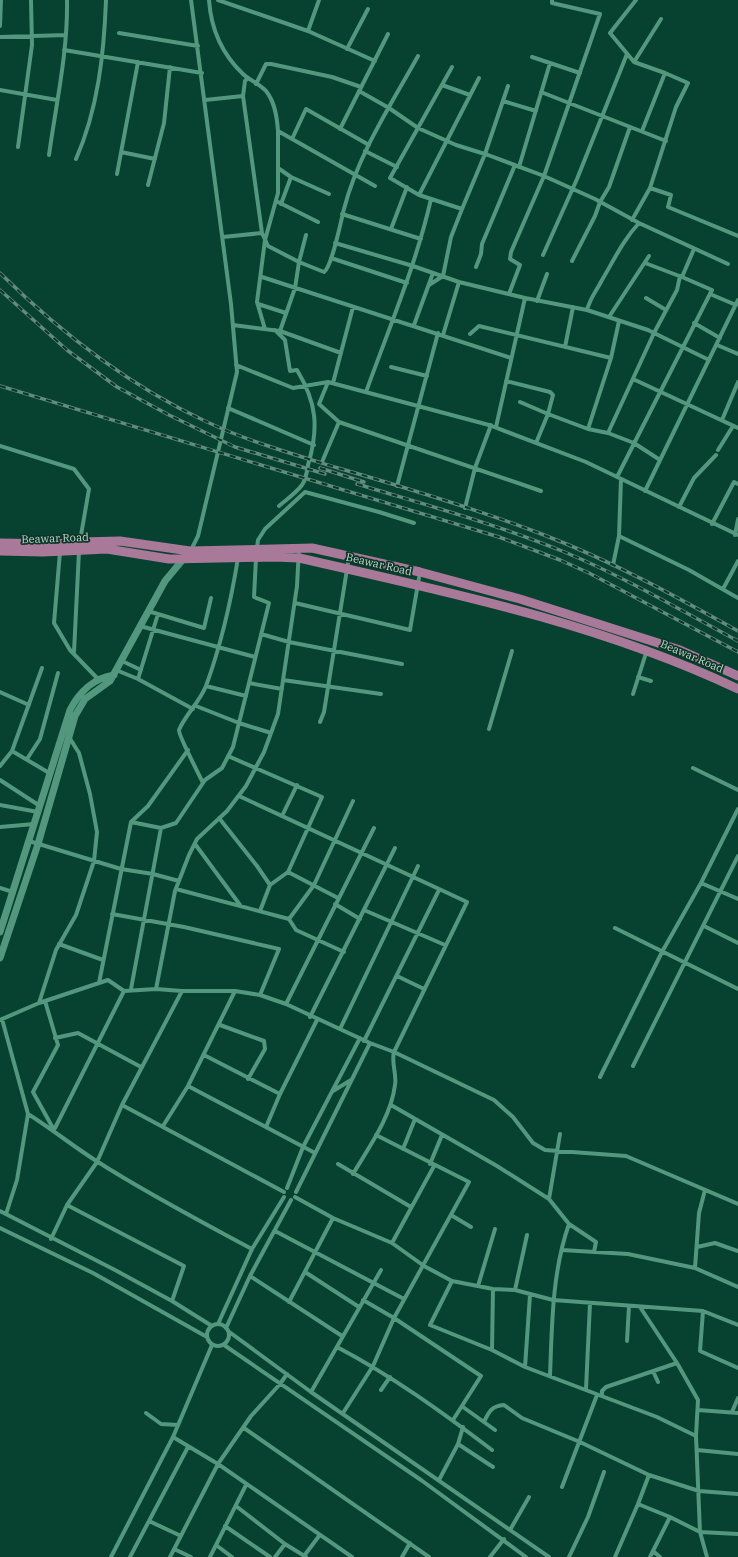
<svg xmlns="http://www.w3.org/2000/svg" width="738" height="1557" font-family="'IBM Plex Serif',serif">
<rect width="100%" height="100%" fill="#074130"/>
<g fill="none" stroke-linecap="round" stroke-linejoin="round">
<!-- minor -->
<path stroke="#53977e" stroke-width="4" d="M209,0c2,29 13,54 34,74 6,6 17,10 23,17 9,11 11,26 12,40l97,55
M218,0l90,31 67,30
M636,0l-26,33 24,29 31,11 -23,58
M0,26l1,-26
M308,31l11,-31
M119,33l79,13
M0,37l66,-2
M347,49l21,-40
M64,50l138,23
M532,57l48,16
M634,62l27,-43
M248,78l-3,3 -2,15 19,137 6,13 31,16 25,10c8,-5 17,-52 20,-63 14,-55 47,-104 74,-153
M479,78l-60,117 43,14 23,-55 23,-68
M256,84l10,-20h5l61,13 29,10
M442,85l28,10
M0,90l57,10
M359,91l30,17 29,20 38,17 32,10 56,21 51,23 44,24 89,41
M541,92l125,49
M205,100l38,-4
M503,101l33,10
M340,129l48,-95
M292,139l14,-30 63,36
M18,147l14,-102 -1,-45
M365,151l32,16
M121,152l34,7
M49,155c7,-51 19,-103 18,-155
M76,159c22,-50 28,-105 30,-159
M519,167l31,-104
M278,168l13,9 38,17
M117,174l21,-112
M148,185l16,-62 6,-56
M650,188l21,7 -3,12 70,29
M419,195l-29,-17 62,-111
M276,201l42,21
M281,204l10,-27
M342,214l79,25
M632,220l18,-32 26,-81 12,-24 -23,-10
M391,229l16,-42
M223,237l39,-4
M335,243l78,23 46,16 66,16 62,12 61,20 61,30
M543,255l34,-76 50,-125
M331,258l76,25
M572,261l23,-45 5,-14 9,-15 21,-60
M476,267l5,-13 1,-10 33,-79
M262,277l249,81
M682,277l12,-28
M429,285l14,-9 8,-39 11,-28
M509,294l11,-29 -10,-6 1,-7 33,-76 56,-162 -48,-11v-3
M710,294l26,11
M646,298l20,12
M537,301l10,-27
M258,304l28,9
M587,310c4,-14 9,-18 15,-30 12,-20 21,-40 37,-57
M609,317l40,-61
M694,323l26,15
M233,325l47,6 61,22
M414,325l19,-52
M265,329l-8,-27 8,-62 13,-47v-62
M275,330l10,10 5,31 7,-1c20,33 22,58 11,95 -1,6 -2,15 -6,20 -6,8 -16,15 -23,21
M280,331l15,-43 4,-26 7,-27
M470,334l9,-8 132,32
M443,335l16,-53
M717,345l21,9
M565,347l8,-40
M236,365l57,23 35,-6 161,43 97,37 152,73
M391,367l36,9
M633,379l105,49
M506,381l44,11 3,3 -5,19 -28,-12
M333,383l20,-76
M366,392c23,-64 50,-127 65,-193
M228,408l86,37
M722,420l16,-38
M339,422l202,69
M496,427l29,-129
M588,429l23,-71 8,-37
M608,433l46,-100 23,-43 3,-14
M536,443l12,-29 40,15 20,4 26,10 26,17
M0,446l74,23 15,20 -9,52
M718,450l15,-24
M322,462l17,-40 -20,-18 9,-22
M617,477l95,-187 -30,-13 -37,-14
M397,486l41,-153
M645,491l93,-191
M679,507l15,-29 22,-23
M465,508l10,-40 16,-43
M712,524l22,-42 4,2
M735,535l3,-16
M619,536l70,34 49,28
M257,548l1,-8 7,-11 40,-37 74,20 35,11
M191,550l7,-14 39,-164 -6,-68 -40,-304
M60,552l-6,71 16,27 28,29
M613,565l6,-29 2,-57
M723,589l15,-28
M295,603l115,27 10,-58
M148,611l56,17 7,-30
M140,626l115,31
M261,634l28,8 113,22
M74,652l5,-101
M122,661l19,9
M116,670l22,9 55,30
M638,677l13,4
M138,679l20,-65
M283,680l98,14
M249,683l33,6
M206,686l40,10
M0,692l29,13
M633,694l14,-44
M196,706l43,17 32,10
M320,722l4,-10 25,-155
M489,729l23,-78
M12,751l39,23
M228,756l94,41 -34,75 -18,13 -10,26
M27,759l13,-20 18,-66
M0,766l12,-15 30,-83
M693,768l45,22
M0,780l40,26
M203,783c-4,-9 -25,-48 -24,-53 6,-15 20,-27 27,-44 15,-41 25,-85 32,-128
M239,796l228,106 -73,150c-3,11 3,22 1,33 -4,32 -26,62 -42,89
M0,805l38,7
M282,816l15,-31
M219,818l38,48 13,19
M131,822l30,6 15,-5 29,-43 17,-12 11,-21 36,-144 -15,-6 2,-39
M0,827l34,-3
M29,841l92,28 32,5 26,7
M195,844l45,61
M288,872l50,26
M701,883l37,16
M0,888l13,4
M176,889l113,30 7,11 48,22
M335,904l25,15
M364,910l81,35
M112,914l72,13 95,22 -19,46
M289,919l25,-34 39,-84
M704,926l34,17
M615,928l123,61
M59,944l44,16
M397,976l27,13
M99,983l32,-161 17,-16 40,-56
M131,989l30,-161
M156,989l19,-98 14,-36 8,-16 30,-28 19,-25 18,-34 14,-38 19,-128 2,-38
M45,1001l13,44 -25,47 21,38
M39,1003l17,-53 20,-35 18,-54 3,-29 -7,-38 -11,-41 -10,-16
M286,1004l88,-176
M310,1017l85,-169
M2,1019l26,95 -11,66 -11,34
M0,1020l39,-17 69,-23 16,11 32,-2 26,2h53l25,4 26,9 84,39 24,9 100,48 19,17 20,26 12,7 81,6 112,48
M220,1025l44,16 1,8 -17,30
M340,1029l78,-163
M55,1038l23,-5 63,34
M364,1041l75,-151
M204,1055l76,39
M633,1066l105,-210
M600,1077l62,-125 39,-69 37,-74
M188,1086l127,67
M333,1091l18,-11
M122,1105l162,87
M391,1105l106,61 52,33
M28,1114c24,15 46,33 70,48 50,32 102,59 154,87
M163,1126l25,-40 47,-95
M266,1127l14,-33 37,-74
M54,1130l70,-139
M403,1149l12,-30
M338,1164l73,43
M430,1164l12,-29
M287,1188l16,-41 57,-109
M296,1192l74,-149
M295,1197l38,21 59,25 32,23 28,15 41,8 22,1 38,10 150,11 35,14
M67,1205l117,61 -12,35
M0,1211l115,59 57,31 40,25
M451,1215l20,12
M569,1224l27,18 -2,10
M0,1228l93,45 114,64
M275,1231l129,68
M51,1239l16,-34 30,-43 25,-57 60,-114
M392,1243l42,-77
M697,1247l18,-4 23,8
M562,1250l66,4 67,14 43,19
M695,1268l4,-55 6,-23
M305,1272l54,35
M250,1276l92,60
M452,1281l-22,44 62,25 33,17 132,50 39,19
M478,1286l17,-57
M515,1290l12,-55
M363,1300l31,18 87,58 -28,44
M289,1302l44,-84
M640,1307l37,56 21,37 -2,36 4,96 7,25
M703,1311l-3,40 38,17
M207 1335a11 11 0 1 1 22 0a11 11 0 1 1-22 0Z
M218,1324l34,-75 32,-52
M226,1328l24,-52 41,-76
M228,1331l83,61 238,165
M627,1341l2,-35
M224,1345l197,135 105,77
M337,1347c55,29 105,65 155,103
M492,1350l1,-61
M525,1367l5,-72
M653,1371l5,11
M550,1376c2,-51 2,-104 19,-152l-20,-25 11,-65
M586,1389l4,-86
M381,1390l9,-13
M311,1392l70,-122
M602,1396v-5l4,-4 71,-24
M463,1407l32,23
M698,1410l40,3
M732,1412l6,-14
M146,1413l15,11 17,1
M343,1413l30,-47 21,-48 75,-136 -93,-47
M484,1422c5,-11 8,-16 20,-17l18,13 58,24 69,33 50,16 39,3
M244,1428l185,129
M173,1437l45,27 134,93
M458,1444l35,23
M697,1450l41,4
M439,1480l19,-36 5,-17
M562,1487l35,-92
M638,1504l32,13 30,15 38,2
M236,1506l49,38 21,13
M149,1521l32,15
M225,1526l45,31
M510,1530l19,-33
M216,1545l16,12
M174,1549l17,8
M304,1556l15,-20
M111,1557l62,-120 39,-92
M130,1557l58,-110
M170,1557l48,-93 33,-48 29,-32 7,-10
M210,1557l36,-72
M275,1557l10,-13
M402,1557l8,-14
M490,1557l14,-18
M569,1557l19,-40 16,-45
M615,1557l23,-53 11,-29
M650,1557l3,-6
M660,1557l-7,-6 17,-34"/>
<!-- tertiary -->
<path stroke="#53977e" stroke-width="7" d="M0,932l70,-222c9,-18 24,-32 44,-35
M0,958l38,-114 37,-128 10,-17 25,-18 55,-100 20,-24"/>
<!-- primary -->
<path stroke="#a87998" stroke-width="9" d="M0,543l56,1 24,-2 40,-1 70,10 122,-3 108,24 100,27 160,51 58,26
M0,551l43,1 64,-3 62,10 105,-2 25,1c149,34 300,65 439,131"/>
<!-- rail casing -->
<g stroke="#5f8c7d" stroke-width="3.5">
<path id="rail" d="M0,273c60,59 128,112 205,148 39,19 91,34 133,47 69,20 139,41 206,67 68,26 131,61 194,96
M0,290l67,60 50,37 52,28 66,32 90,27
M0,386l499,151 61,23 29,13 149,79
M320,468l44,14
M357,484c69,21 139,40 205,67 61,25 118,59 176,90"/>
</g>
<!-- rail -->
<use href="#rail" stroke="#0f3428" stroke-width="2" stroke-dasharray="6" stroke-linecap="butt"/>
</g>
<g text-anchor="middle" stroke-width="3.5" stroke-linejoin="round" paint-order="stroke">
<!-- street labels -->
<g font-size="11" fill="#badbcd" stroke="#0f3428">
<text transform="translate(55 538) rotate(-2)" y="4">Beawar Road</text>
<text transform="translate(379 564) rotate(13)" y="4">Beawar Road</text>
<text transform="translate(692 656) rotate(23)" y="4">Beawar Road</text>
</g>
</g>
</svg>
